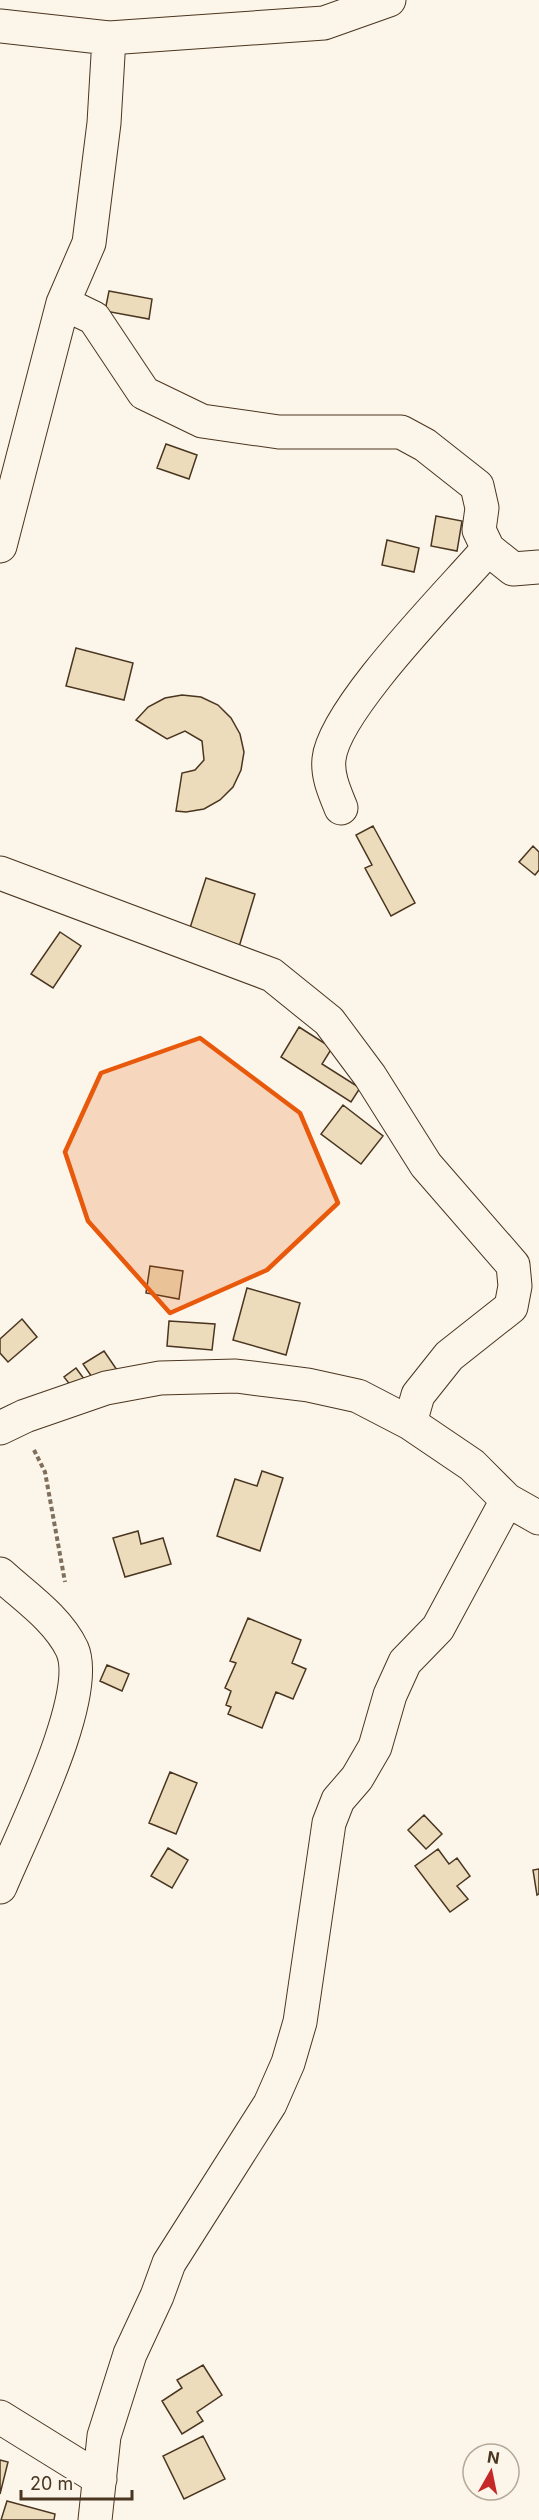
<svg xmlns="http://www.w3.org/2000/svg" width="539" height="2520" font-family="Inter,sans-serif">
<rect width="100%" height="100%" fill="#fbf6e9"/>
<!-- building -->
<path fill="#ecdcbc" stroke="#4a3520" stroke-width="1.5" d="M109,291l43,8 -3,20 -44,-8z
M166,444l31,11 -8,24 -32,-11z
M436,516l26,5 -5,30 -26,-5z
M387,540l32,8 -5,24 -32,-7z
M76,648l57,15 -9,37 -58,-14z
M182,695l19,2 17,8 13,13 9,16 4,18 -3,18 -8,17 -13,13 -16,9 -18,3 -10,-1 6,-38 13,-3 9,-10 -2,-19 -17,-10 -18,8 -31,-19 12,-13 17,-9z
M373,826l42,77 -24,13 -26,-48 7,-3 -16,-30z
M533,846l6,6v18l-4,5 -16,-13z
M206,878l49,16 -16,53 -50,-16z
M60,932l21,14 -28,42 -22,-14z
M299,1027l33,21 -10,16 38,24 -9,14 -70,-45z
M343,1105l40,31 -22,28 -40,-30z
M150,1266l33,5 -4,28 -33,-6z
M247,1288l53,15 -14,52 -53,-15z
M22,1319l15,18 -29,25 -8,-9v-14z
M169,1321l46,3 -3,26 -45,-4z
M104,1351l13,19 -21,13 -13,-19z
M76,1368l14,19 -12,8 -14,-18z
M262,1471l21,7 -23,73 -43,-15 18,-57 22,7z
M138,1531l3,13 22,-6 8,26 -46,13 -12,-39z
M248,1618l53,22 -9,23 14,6 -13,30 -17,-7 -14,36 -34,-14 3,-7 -5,-2 5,-14 -6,-3 11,-25 -6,-2z
M107,1665l22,9 -7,17 -22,-10z
M170,1772l27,11 -21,51 -27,-11z
M424,1815l18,19 -16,15 -18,-19z
M168,1848l20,12 -16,28 -21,-12z
M438,1849l11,15 8,-6 13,18 -13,10 11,13 -18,13 -35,-46z
M539,1869v25l-2,1 -4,-25z
M203,2365l19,30 -25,17 6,9 -21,13 -20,-33 20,-13 -5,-8z
M203,2436l22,43 -41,20 -21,-43z
M0,2460l8,2 -8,32z
M7,2501l48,13 -1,6h-53z"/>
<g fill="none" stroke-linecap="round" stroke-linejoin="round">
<!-- street casing -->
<g stroke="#4a3520" stroke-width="35">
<path id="street" d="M0,26l109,12 215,-15 65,-23
M63,303l31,15 50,75 58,28 77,11h122l24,13 52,41 5,22 -3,22 9,19 25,20 26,-2
M0,546l63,-243 26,-60 15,-120 5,-85
M341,808c-6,-15 -14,-32 -12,-49 5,-50 122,-167 159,-210
M0,873l272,102 57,46 41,55 56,89 87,100 2,21 -4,21 -62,49 -31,39 -8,28
M0,1428l25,-12 81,-28 54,-10 76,-2 72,9 50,11 52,27 62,42 35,35 32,18
M0,1574c25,23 57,44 72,75 21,47 -52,189 -72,238
M0,2417l100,62
M95,2520l9,-84 26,-82 27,-58 12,-33 101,-159 18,-41 12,-41 29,-199 9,-23 19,-22 18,-31 15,-52 15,-33 33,-34 69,-128"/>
</g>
<!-- path -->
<path stroke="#7f6f5c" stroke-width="4" stroke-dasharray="4.5 3" stroke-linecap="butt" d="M34,1450l11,22 20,110"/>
<!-- street -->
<use href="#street" stroke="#fbf6e9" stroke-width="33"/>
</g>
<!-- marked area -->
<path fill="#e8590c" fill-opacity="0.2" stroke="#e8590c" stroke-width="4.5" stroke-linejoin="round" d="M200,1038l100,75 38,90 -71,67 -97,43 -82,-92 -23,-69 36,-79z"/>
<!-- north arrow -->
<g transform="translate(491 2472) rotate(9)"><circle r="28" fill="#fbf6e9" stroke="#b4a999" stroke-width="1.5"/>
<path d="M0-4.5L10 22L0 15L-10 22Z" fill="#c62828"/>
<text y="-9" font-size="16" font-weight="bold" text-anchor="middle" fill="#4a3520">N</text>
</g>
<!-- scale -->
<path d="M21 2490v9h111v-9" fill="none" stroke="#4a3520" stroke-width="3"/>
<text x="30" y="2490" font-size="18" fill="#4a3520" stroke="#fbf6e9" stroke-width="4.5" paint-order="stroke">20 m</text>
</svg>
